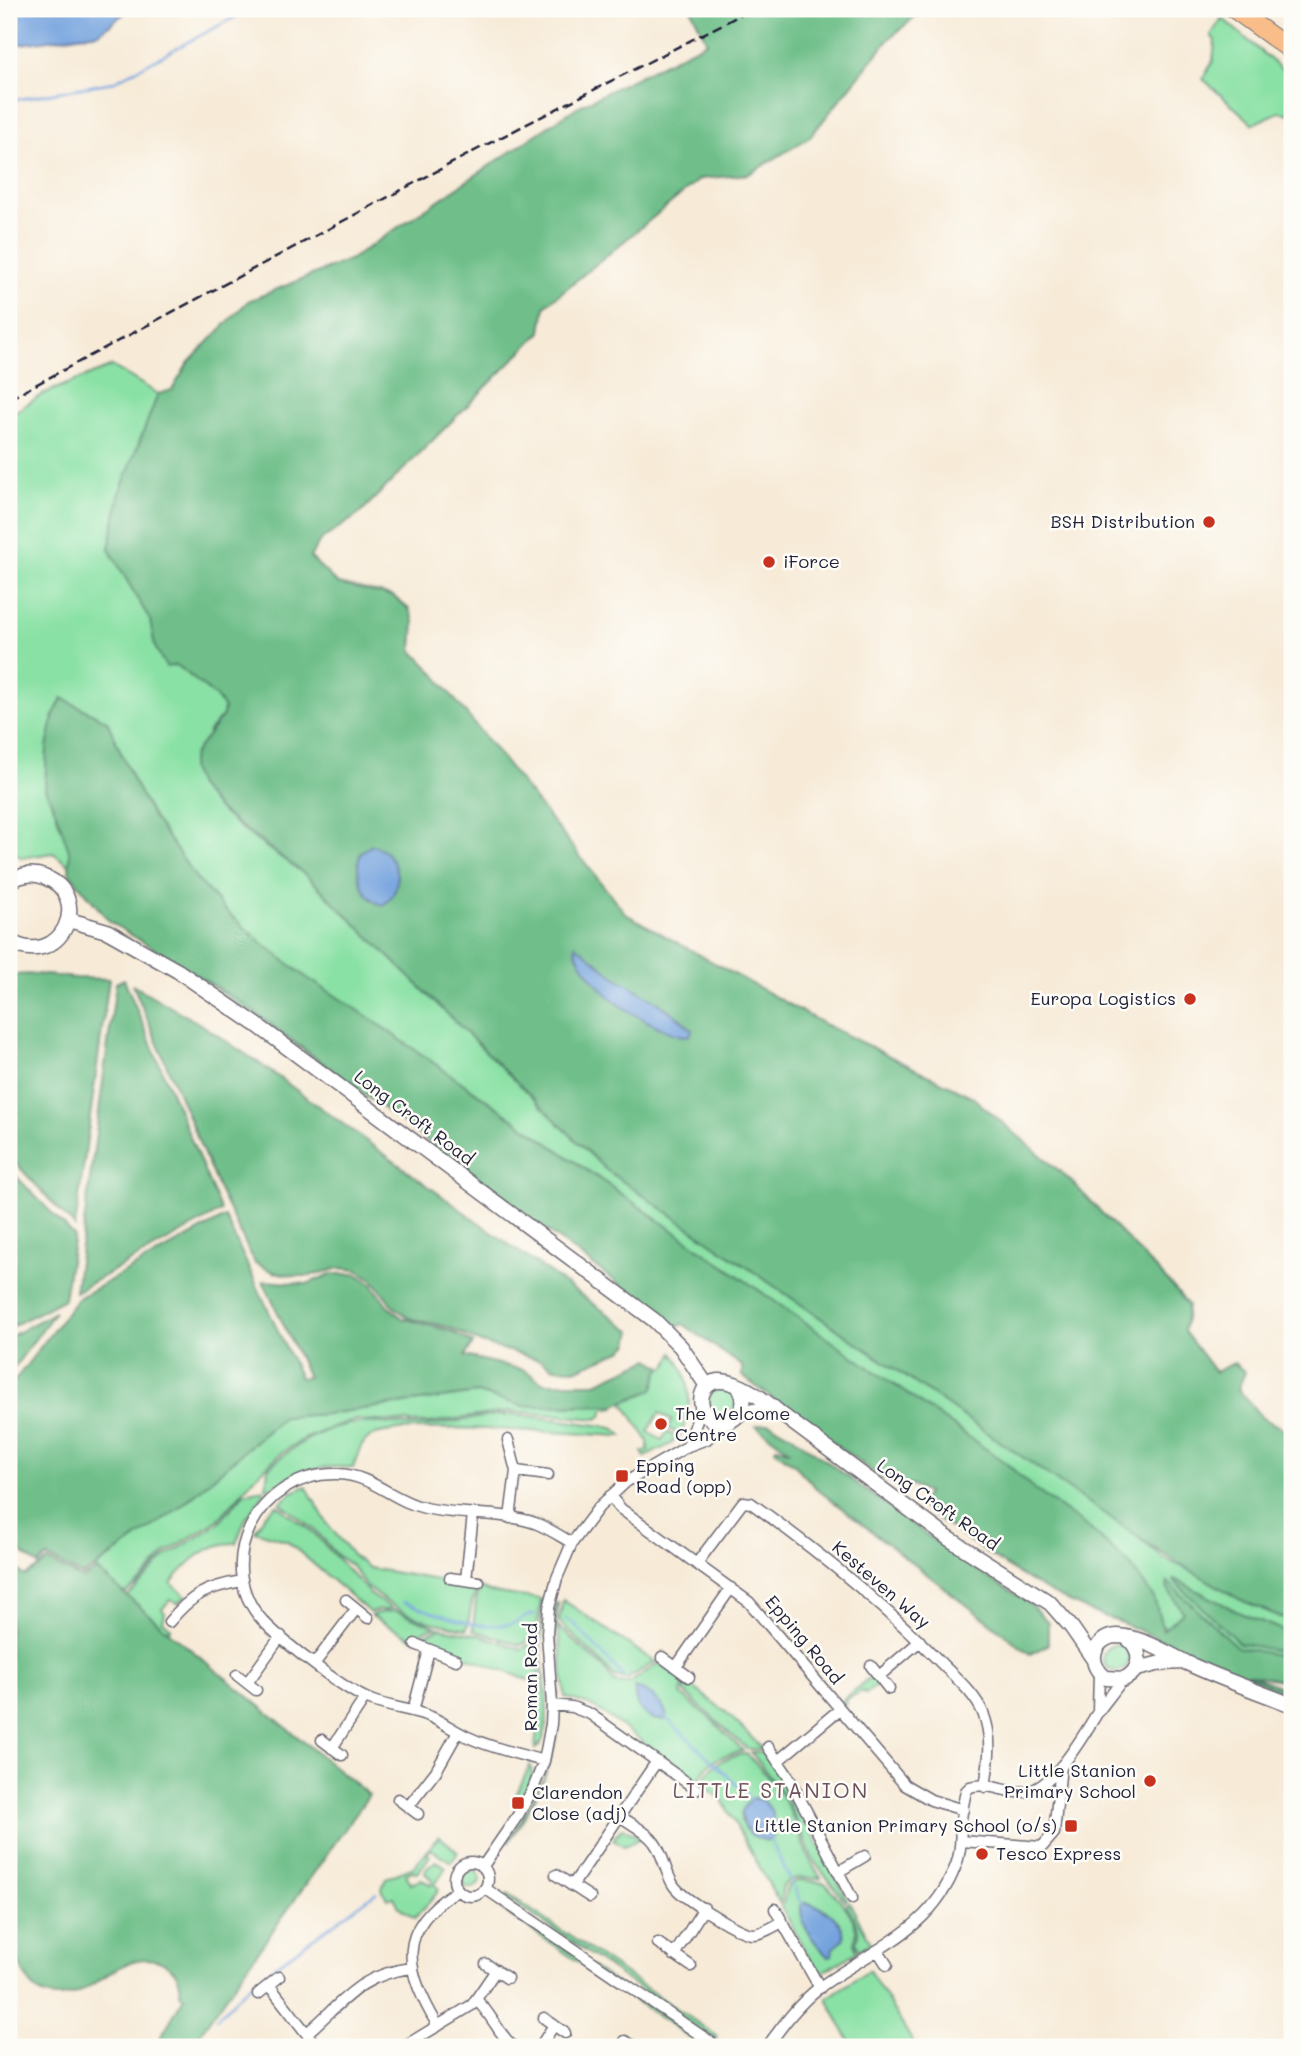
<svg xmlns="http://www.w3.org/2000/svg" width="1301" height="2056" font-family="Mali,sans-serif">
<rect width="100%" height="100%" fill="#fdfcf7"/>
<filter id="ink" filterUnits="userSpaceOnUse"><feTurbulence type="fractalNoise" baseFrequency=".0143" numOctaves="2"/><feDisplacementMap in="SourceGraphic" scale="14" xChannelSelector="R" yChannelSelector="G"/><feConvolveMatrix kernelMatrix="1 2 1 2 8 2 1 2 1" color-interpolation-filters="sRGB"/></filter>
<filter id="wash" filterUnits="userSpaceOnUse"><feTurbulence type="fractalNoise" baseFrequency=".00686" numOctaves="4" result="noise"/><feDisplacementMap in="SourceGraphic" scale="28" xChannelSelector="R" yChannelSelector="G"/><feGaussianBlur stdDeviation="1.57" result="paint"/><feColorMatrix in="noise" values="0 0 0 0 0 0 0 0 0 0 0 0 0 0 0 0 0 1.4 0 .05"/><feComposite in="paint" operator="in"/></filter>
<g filter="url(#wash)">
<rect width="100%" height="100%" fill="#f7ebd8"/>
<!-- green -->
<path fill="#8ae1a5" stroke="#568270" stroke-width="2" fill-rule="evenodd" d="M1222,18l70,60v36l-13,-2 -26,12 -50,-45 10,-18 2,-20 -4,-6z
M112,366l46,28 -38,98 -11,57 41,71 5,27 61,50 8,11 -1,7 -14,16 -13,48c11,32 83,76 111,97l858,683 127,59v57l-90,-28 -63,-34 -399,-255 -642,-452 -4,-22 -41,-31 -31,5 -13,-9v-433l34,-22z
M673,1353c19,23 21,57 7,82l-12,-7 4,-8 -13,-7 -11,19 14,8 5,-8 10,6 -6,6 -26,13 -3,-5 6,-2v-9l-25,-39 30,-12 7,-21 7,-3z
M709 1401a14 14 0 1 1 28 0a14 14 0 1 1-28 0Z
M477,1393l46,13 92,-1v2l-11,2 -2,7 -5,3 -87,-8 -81,12 -75,-3 -13,4 -37,15 -23,14 -24,22 -39,45 -52,33 -24,27 -18,14 -29,-26 85,-61 103,-90 44,-3z
M513,1414l92,12 10,3 7,7c-43,-2 -223,-16 -251,0 -12,8 -13,20 -18,32 -32,-4 -58,4 -85,21l-2,-2 2,-19c23,-21 58,-43 90,-45 23,-2 46,4 70,2 28,-2 56,-10 85,-11z
M306,1486l21,37 26,33 16,12 109,19 -6,15 -5,27 -37,-7 -24,-9 -19,-11 -20,-15 -16,-22 -13,-9 -22,-25 -36,-28 12,-11z
M263,1489l2,3 -20,28 -9,23c-28,-1 -48,19 -65,40l15,13 -8,7 -8,-3 -8,9 3,4 -2,8 8,7 -3,3 -41,-34 40,-41 52,-33 25,-30z
M277,1505l37,28 57,62 20,13c-7,5 -15,-1 -21,5l-83,-72 -32,-10 10,-16z
M480,1588l10,4 51,7c-3,18 -1,39 -21,46l-47,-15 3,-30z
M543,1600h2c-2,16 -4,33 -4,49 1,23 16,86 -6,100l7,-73 -2,-39z
M563,1600l92,62 -28,17 -13,-2c-16,-21 -38,-37 -55,-56z
M556,1603h2l-3,33 3,61 -6,-63z
M394,1610l42,17 -15,5 -6,8 -44,-24c6,-5 15,-2 23,-6z
M558,1626l46,42 10,14 9,2 8,-2 28,-19 25,17 -3,14 33,28 29,29c-20,4 -40,10 -44,32l-97,-71 -13,-7 -24,-8z
M439,1628l40,7 42,14 9,-5 7,-10 2,50 -121,-45c6,-8 15,-4 21,-11z
M1103 1658a13 13 0 1 1 26 0a13 13 0 1 1-26 0Z
M871,1676l7,8 -12,10 -3,-3 -15,7 -3,7 -3,-4z
M686,1684h3l38,29 36,36h-16l-63,-57z
M559,1715c-4,49 -24,87 -50,127l-1,-1c15,-25 32,-50 41,-78 4,-15 4,-36 10,-48z
M751,1752h13l20,26 63,121 -2,2 -32,-41 -26,-61z
M747,1754c15,16 31,33 41,53 12,24 17,50 33,71 -16,2 -22,-6 -38,8l-3,18 -58,-104 -20,-15c6,-21 25,-30 45,-31zM764,1801l9,12 -5,28c-29,-7 -41,-33 -4,-40z
M530,1765c6,13 -5,26 -10,37l-6,-3z
M622,1828l19,10 -17,8 -11,-7z
M439,1836l19,16 -7,10 -20,-13 -4,5 3,2 -12,16 -6,-1 -6,3 5,10 11,-5 9,6 2,-4 -8,-8 1,-4 10,-8 10,6 -11,18 4,4c-5,11 -17,19 -24,29l-16,-11 -5,-10 -7,2 -5,-10 4,-11 28,-11z
M462 1879a9 9 0 1 1 18 0a9 9 0 1 1-18 0Z
M802,1880l23,3c11,13 28,29 31,47 1,9 -4,13 1,22l-37,21 -4,-3 -34,-62 5,-21 9,-6zM806,1902l20,8 14,32 -7,6 -5,9 -10,-12z
M508,1894l4,3 205,139 -2,4 -209,-143z
M849,1902l22,41 -12,7 -3,-7c7,-14 -3,-26 -10,-38z
M501,1904l208,143h-5l-205,-139z
M869,1970l47,77h-64l-25,-49z"/>
<!-- forest -->
<path fill="#6fbf8a" stroke="#487062" stroke-width="2" d="M691,9h233l-35,30 -79,98 -61,37 -49,5 -155,127 -4,26 -183,183 -37,25 -11,17 28,27 55,12 16,13 5,13 -2,28 21,22 193,242 200,111 145,71 99,84 103,107 15,18 -4,26 31,41 19,-9 11,9 -7,17 24,29 30,15v189l-53,-23 -82,-49 -551,-380 -299,-294 -88,-66 -21,-24 -7,-17 2,-14 30,-40 1,-7 -8,-11 -39,-32 -11,2 -11,-20 -5,-27 -41,-71 11,-57 38,-98 14,-4 16,-27 60,-62 103,-42 226,-152 130,-65z
M62,698l45,23 26,59 20,37 44,62 28,31 37,33 44,34 55,35 645,451 28,26 55,39 42,38 23,32 9,32 20,-18 -16,-24 1,-6 69,65 50,10v-4l-48,-10 -65,-62 1,-2 63,33 54,22v48l-45,-8 45,17v5l-177,-76c-67,-20 -139,-74 -196,-115l8,-12 -13,-7 -30,-6 -142,-104v-10l-59,-42 -7,3 -435,-325 -131,-80 -41,-49 1,-19 -15,-44 -10,-21 2,-42 7,-33z
M36,974l39,4 34,1 -34,248 -66,-71v-181z
M124,979l97,232 -146,81 41,-309z
M133,985l69,40 57,38 234,170 139,98 -3,13 -8,7 -44,18 -23,-1 -14,-8 -59,-17 -30,-15 -42,-10 -15,-11 -22,-28 -15,-9 -17,-2 -31,8h-13l-22,-4 -19,-9 -36,-73z
M11,1171l63,65 -10,63 -55,29v-155z
M225,1217l75,161 8,-1 -45,-96 44,3 24,-10h26l14,9 17,23 14,12 49,13 22,12 -8,13 59,14 20,13h52l53,-24 12,7 -8,24 -38,15 -92,1 -46,-13 -150,21 -44,3 -103,90 -97,69 -36,-19 -9,8 -29,-22v-155l69,-90z
M55,1312l-45,61 -1,2v-38z
M763,1424h7l21,11 174,128 63,39 20,20v23l-18,9 -213,-165 -22,-24 -20,-15 2,-3 13,4 -34,-25z
M48,1561l35,18 14,-9 71,61 201,164 -168,237v6c9,4 21,4 28,9h-74l29,-50 -4,-2c4,-27 -23,-41 -47,-34 -28,9 -55,45 -88,34 -19,-6 -27,-37 -35,-53l-1,-379 16,13z"/>
<!-- water -->
<path fill="#75a3de" stroke="#4c628c" stroke-width="2" d="M9,9h121l-31,24 -78,11h-12z
M372,845c26,6 35,45 11,60 -20,-5 -30,-33 -22,-53z
M575,945c14,9 26,22 39,31 27,17 56,31 78,54l-2,5c-12,6 -61,-23 -74,-33 -12,-9 -42,-42 -41,-57z
M635,1688c15,4 31,15 32,31 -20,5 -34,-13 -32,-31z
M753,1798l11,3 9,11v25l-5,4c-13,-3 -21,-6 -25,-19 -1,-4 -3,-8 -1,-11 2,-4 8,-10 11,-13z
M806,1902c16,7 38,15 38,36l-11,10 -1,8 -4,1c-13,-15 -28,-29 -27,-51z"/>
<g fill="none" stroke-linecap="round" stroke-linejoin="round">
<!-- stream -->
<path stroke="#75a3de" stroke-width="2.5" d="M9,101l104,-19 137,-73
M403,1602c32,10 72,29 107,22 10,-2 15,-9 25,-10
M566,1619l6,3 52,55
M665,1717l79,74 8,11
M769,1837l34,69
M216,2019l37,-37 123,-89"/>
</g>
</g>
<g filter="url(#ink)">
<g fill="none" stroke-linecap="round" stroke-linejoin="round">
<!-- minor casing -->
<g stroke="#6d6872" stroke-width="13">
<path id="minor" d="M508,1440l8,31 -6,47
M688,1446l14,-40
M516,1471l32,4
M610,1496l11,13 128,93 156,183 26,15 32,10
M697,1563l46,-61 8,1c68,49 133,101 191,161 15,15 33,30 41,49 10,24 6,48 2,74
M450,1578l29,4
M466,1580l7,-66
M346,1600l22,18
M169,1622c23,-28 39,-35 73,-41
M415,1644l41,16
M662,1657l27,20
M315,1663l41,-54
M871,1666l18,23
M676,1667l55,-79
M237,1675l19,15
M879,1676l41,-35
M247,1683l34,-47
M552,1705l20,2 18,7 106,75
M413,1711l16,-61
M1098,1712l1,-41
M322,1740l20,15
M768,1747l20,29 64,122
M332,1748l33,-50
M779,1760l61,-51
M544,1761c-25,-7 -53,-13 -76,-24 -13,-6 -24,-14 -37,-20 -19,-8 -41,-9 -61,-17 -27,-11 -80,-53 -102,-74 -62,-58 -9,-155 70,-152 34,1 55,27 87,34 36,8 75,3 110,15 13,5 25,13 37,20
M398,1799l20,15
M408,1807l28,-36 22,-39
M620,1816c11,8 26,15 34,26 10,13 11,31 20,44 8,12 65,47 78,48 10,0 21,-7 30,-12
M961,1841l81,6 12,-14 7,-67
M454 1879a17 17 0 1 1 34 0a17 17 0 1 1-34 0Z
M483,1866l35,-51 15,-26 11,-28 7,-37 1,-19 -5,-72 2,-25 8,-30 15,-35 27,-36 27,-25 62,-36 19,-7 16,-16
M838,1872l27,-16
M556,1875l34,22
M572,1886l85,-125
M486,1889l232,158
M775,1909l45,79
M658,1943l33,23
M878,1951l9,14
M674,1955l30,-47
M486,1964l21,14
M269,1985l48,62
M258,1994l21,-17
M476,2000c16,13 22,35 38,47
M544,2018l21,15
M438,2026c-33,-56 -44,-97 20,-136
M307,2033c37,-32 53,-59 105,-65
M625,2041l10,6
M403,2047l69,-42 24,-35
M540,2047l14,-22
M767,2047c15,-21 32,-44 53,-60 52,-38 112,-56 136,-122 6,-15 4,-28 5,-42 0,-11 3,-22 5,-32l4,-4c19,-6 40,9 59,4 25,-5 54,-55 67,-76 8,-12 18,-23 26,-35"/>
</g>
<!-- tertiary casing -->
<g stroke="#6d6872" stroke-width="17">
<path id="tertiary" d="M9,882c11,-7 23,-10 35,-5 51,18 17,95 -35,64
M69,920l38,11 71,40 79,54 397,295 27,27 26,39
M738,1386c19,26 -17,51 -33,27 -4,-6 -5,-15 -2,-21 14,-30 63,9 78,22l167,124 102,65 22,25 22,32
M740,1413l21,-3 19,4
M1127,1638c16,12 15,32 -3,41l-18,-1c-8,-6 -13,-13 -12,-23 2,-11 12,-19 23,-19 25,1 48,16 70,27 34,16 70,28 105,42
M1137,1669l24,-6 23,-1"/>
</g>
<!-- primary casing -->
<g stroke="#6d6872" stroke-width="20">
<path id="primary" d="M1234,9l58,42"/>
</g>
<!-- minor -->
<use href="#minor" stroke="#fff" stroke-width="10"/>
<!-- tertiary -->
<use href="#tertiary" stroke="#fff" stroke-width="14"/>
<!-- primary -->
<use href="#primary" stroke="#f8bd89" stroke-width="18"/>
<!-- rail -->
<path stroke="#22223b" stroke-width="2.5" stroke-dasharray="10 5" stroke-linecap="butt" d="M9,399l475,-253 268,-137"/>
</g>
</g>
<!-- markers -->
<g fill="#c8321e" stroke="#fdfcf7" stroke-width="2.5">
<circle cx="1209" cy="522" r="7"/>
<circle cx="769" cy="562" r="7"/>
<circle cx="1190" cy="999" r="7"/>
<circle cx="661" cy="1424" r="7"/>
<rect x="615" y="1469" width="14" height="14" rx="3.5"/>
<circle cx="1150" cy="1781" r="7"/>
<rect x="511" y="1796" width="14" height="14" rx="3.5"/>
<rect x="1064" y="1819" width="14" height="14" rx="3.5"/>
<circle cx="982" cy="1854" r="7"/>
</g>
<g text-anchor="middle" stroke-width="5" stroke-linejoin="round" paint-order="stroke">
<!-- poi labels -->
<g font-size="18" fill="#22223b" stroke="#fdfcf7" text-anchor="start">
<text x="1195" y="528" text-anchor="end">BSH Distribution</text>
<text x="783" y="568">iForce</text>
<text x="1176" y="1005" text-anchor="end">Europa Logistics</text>
<text x="675" y="1420">The Welcome<tspan x="675" dy="21">Centre</tspan></text>
<text x="636" y="1472">Epping<tspan x="636" dy="21">Road (opp)</tspan></text>
<text x="1136" y="1777" text-anchor="end">Little Stanion<tspan x="1136" dy="21">Primary School</tspan></text>
<text x="532" y="1799">Clarendon<tspan x="532" dy="21">Close (adj)</tspan></text>
<text x="1057" y="1832" text-anchor="end">Little Stanion Primary School (o/s)</text>
<text x="996" y="1860">Tesco Express</text>
</g>
<!-- street labels -->
<g font-size="18" fill="#22223b" stroke="#fdfcf7">
<text transform="translate(414 1118) rotate(37)" y="6">Long Croft Road</text>
<text transform="translate(938 1505) rotate(35)" y="6">Long Croft Road</text>
<text transform="translate(881 1585) rotate(41)" y="6">Kesteven Way</text>
<text transform="translate(804 1640) rotate(50)" y="6">Epping Road</text>
<text transform="translate(531 1677) rotate(-90)" y="6">Roman Road</text>
</g>
<!-- quarter labels -->
<g font-size="21" letter-spacing="2" fill="#6d525d" stroke="#fdfcf7">
<text x="771" y="1798">LITTLE STANION</text>
</g>
</g>
<!-- margin -->
<rect width="1301" height="2056" fill="none" stroke="#fdfcf7" stroke-width="35"/>
</svg>
